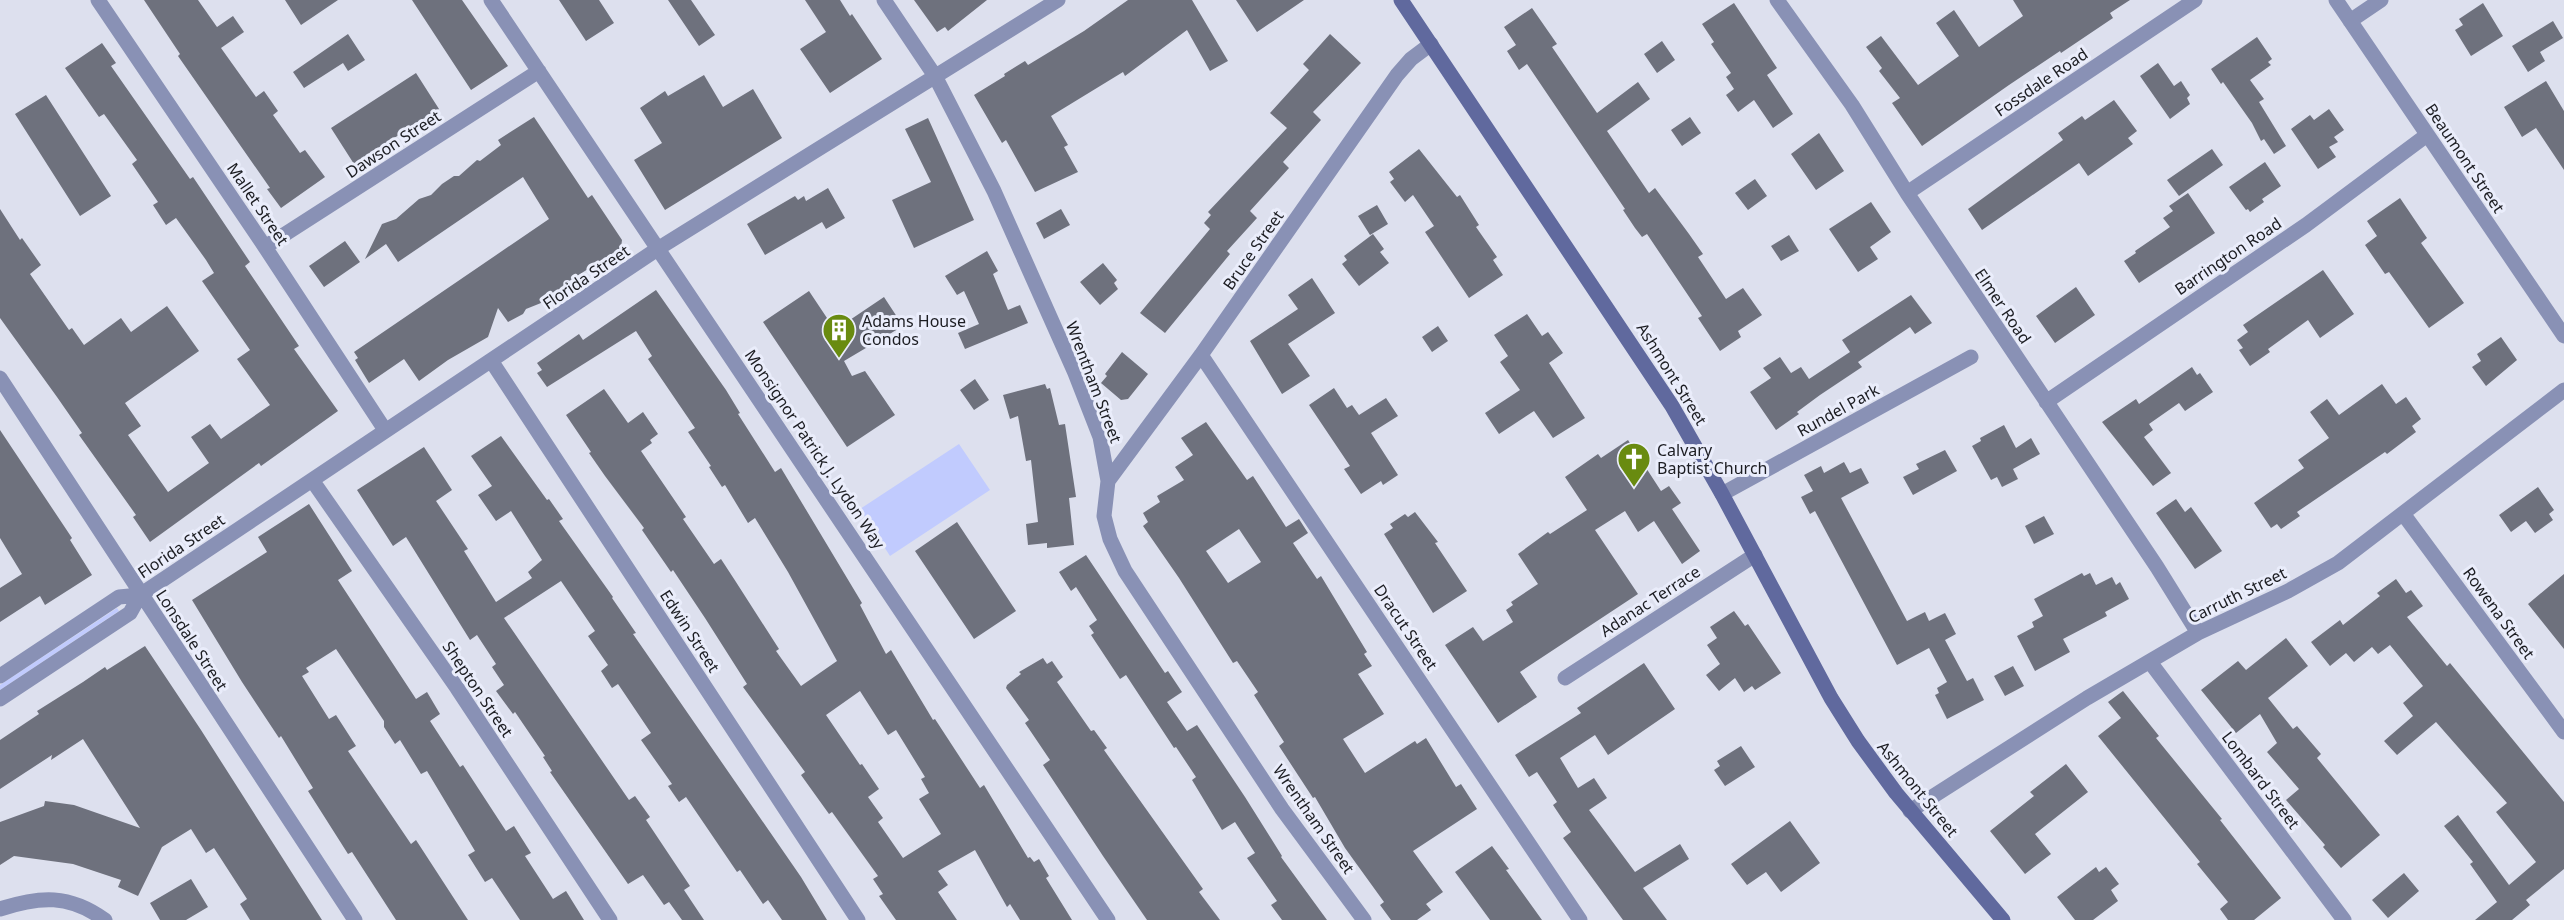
<svg xmlns="http://www.w3.org/2000/svg" width="2564" height="920" font-family="'Noto Sans',sans-serif">
<rect width="100%" height="100%" fill="#dde0ee"/>
<!-- green -->
<path fill="#c1cbfe" d="M959,444l31,46 -100,66 -30,-47z
M117,608l2,3 -119,79v-5z"/>
<!-- building -->
<path fill="#6e717d" fill-rule="evenodd" d="M144,0h54l19,27 16,-11 11,16 -23,16 35,49 8,-6 14,20 -5,4 27,38 5,-3 20,27 -44,31 -14,-19 3,-1 -92,-132 2,-2z
M285,0h53l-37,25z
M412,0h50l46,66 -37,24z
M559,0h40l15,23 -28,18z
M668,0h23l24,35 -16,11z
M805,0h35l10,16 2,-2 30,45 -52,34 -30,-44 26,-17z
M914,0h73l-39,31 -3,-4 -8,5z
M1128,0h64l36,61 -18,10 -23,-41 -62,46 -2,-4 -72,44 17,29 -4,2 14,25 -43,20 -29,-52 -4,3 -28,-48 31,-19 -1,-2 21,-13 3,4 56,-34z
M1236,0h68l-47,32z
M2013,0h117l-20,13 3,5 -52,35 -1,-2 -51,34 -87,61 -30,-43 8,-5 -21,-27 3,-3 -16,-21 15,-11 37,49 41,-29 -23,-33 18,-13 25,37 44,-31z
M1734,3l43,65 -10,7 26,39 -20,14 -19,-28 -16,12 -12,-17 8,-6 -8,-12 5,-4 -20,-29 3,-2 -12,-18z
M2483,3l20,33 -32,20 -16,-26 8,-5 -4,-6z
M1532,8l25,36 -5,3 45,66 41,-31 12,17 -43,32 42,62 6,-5 34,46 14,20 -5,3 28,42 17,-11 19,27 -24,16 3,6 -21,14 -22,-33 4,-2 -55,-82 -5,3 -7,-9 -12,-18 2,-1 -98,-145 -8,6 -12,-19 9,-6 -12,-18z
M2553,21l10,17 -23,14 5,9 -17,11 -16,-26z
M348,34l17,26 -17,11 -5,-8 -39,25 -11,-16z
M1330,34l31,29 -48,49 8,8 -38,42 6,6 -39,43 7,7 -30,33 3,3 -65,79 -25,-20 70,-84 -6,-6 7,-8 -3,-3 79,-84 -17,-15 39,-43 -6,-6z
M2257,37l15,22 -4,3 3,3 -21,15 14,19 -5,3 27,44 -12,8 -10,-15 -3,2 -9,-18 -29,-41 -2,2 -10,-15z
M1662,41l13,19 -18,13 -13,-19z
M102,43l14,20 -5,3 79,113 3,-2 57,85 -5,4 54,80 -5,3 44,62 -77,55 -2,-3 -109,79 -17,-25 3,-2 -57,-80 3,-2 -25,-36 -57,-79v-109l20,31 2,-2 19,27 -11,9 39,56 3,-2 12,17 37,-27 10,14 36,-26 32,45 -74,52 16,23 -13,9 40,57 41,-29 -18,-26 19,-13 11,15 49,-34 -33,-46 13,-9 -48,-69 12,-8 -8,-13 -30,-42 -10,7 -13,-20 5,-3 -26,-38 5,-4 -33,-46 -5,3 -34,-49z
M2158,63l16,23 7,-5 9,14 -3,3 3,6 -20,15 -30,-43z
M416,73l23,36 -85,55 -23,-36z
M704,75l19,32 30,-18 29,49 -117,72 -31,-50 28,-17 -22,-35 25,-17 3,5z
M2546,81l18,30v59l-28,-42 -14,9 -18,-30z
M46,95l65,101 -31,20 -65,-102z
M2114,100l23,31 -9,7 5,6 -45,32 -9,-13 -97,67 -14,-21 95,-69 -5,-7 24,-17 3,4z
M2329,109l15,21 -10,7 4,5 -9,5 7,10 -18,12 -27,-40 19,-14 4,5z
M534,117l54,81 4,-3 30,45 -1,8 -55,35 -3,5 -11,5 -11,10 -15,6 -3,5 -15,8 -10,-14 -10,29 -40,23 -29,21 -15,-22 -35,24 -14,-23 3,-2 -4,-6 195,-133 -26,-42 -125,85 -12,-18 -21,15 17,-35 14,-5 23,-20 12,-4 11,-11 12,-8h5l18,-16 3,1 21,-16 -3,-5z
M1690,117l11,16 -19,13 -11,-16z
M928,118l46,102 -60,28 -22,-48 39,-18 -26,-53z
M1819,133l25,38 -28,19 -25,-36z
M1419,149l38,48 3,-2 19,30 -3,2 21,30 -4,3 10,15 -34,23 -44,-66 9,-6 -21,-31 -8,7 -15,-20 4,-3 -5,-7z
M2212,149l11,16 -44,31 -12,-16z
M2265,162l16,24 -19,13 2,3 -14,10 -2,-3 -2,1 -17,-23z
M1755,179l12,17 -19,14 -13,-17z
M828,188l17,30 -19,11 -4,-7 -57,33 -18,-31 48,-28 3,4 6,-4 2,5z
M2188,193l27,40 -76,50 -15,-22 12,-8 -1,-2 35,-24 -7,-9 10,-7 -4,-5z
M2400,198l27,40 -6,5 43,60 -35,25 -40,-56 -4,2 -20,-29 12,-9 -10,-15z
M1871,202l20,30 -21,15 8,12 -20,13 -29,-43z
M1377,205l11,19 -18,11 -12,-19z
M1061,209l9,16 -26,14 -8,-16z
M1373,234l11,15 -4,3 9,11 -30,23 -17,-22 5,-4 -3,-4z
M1789,235l10,16 -18,10 -10,-15z
M345,241l15,21 -36,25 -15,-21z
M987,251l11,20 -5,3 15,36 12,-5 8,18 -63,26 -7,-16 21,-9 -15,-33 -7,4 -12,-19z
M1103,263l14,17 -3,3 4,6 -18,16 -20,-23z
M2323,270l31,44 -34,24 -12,-18 -40,29 2,3 -20,14 -11,-16 4,-2 -6,-8 11,-8 -5,-7z
M1312,278l23,35 -47,31 22,32 -28,18 -32,-53 48,-32 -10,-14z
M2076,287l19,28 -40,28 -19,-27z
M656,290l70,100 14,23 -2,1 37,58 6,-4 81,135 -2,2 26,49 5,-4 42,70 2,-1 45,69 4,-3 44,73 2,-1 4,5 5,-3 10,17 -3,2 26,42h-52l-10,-16 -3,3 -32,-57 -37,21 10,14 -10,7 19,28h-61l-17,-24 4,-2 -10,-15 5,-3 -46,-64 -3,2 -28,-39 4,-3 -62,-85 4,-3 -42,-66 -32,-48 -2,2 -29,-42 2,-2 -39,-52 -16,-23 2,-1 -25,-37 38,-26 24,34 15,-11 15,22 -8,6 2,3 -11,8 45,66 -3,2 31,45 7,-5 15,23 43,67 -3,2 25,35 36,-25 -49,-89 -33,-54 -7,5 -23,-38 -3,2 -13,-20 2,-1 -23,-34 7,-4 -47,-69 4,-3 -16,-25 -89,56 -10,-14 5,-3 -5,-7 42,-29 4,6zM860,691l28,44 8,-5 29,47 -4,2 8,14 -10,6 22,35 -38,24 -25,-36 5,-4 -15,-21 11,-8 -17,-25 -2,1 -34,-50z
M809,291l26,39 49,-33 19,29 -59,35 8,15 13,-5 30,44 -48,32 -84,-125z
M1911,295l21,28 -17,11 -5,-7 -52,35 4,5 -42,28 -23,17 2,2 -23,16 -26,-38 21,-14 -8,-10 17,-11 11,16 10,-6 8,12 41,-27 -8,-12z
M1527,314l15,22 6,-4 15,21 -14,10 36,55 -32,20 -19,-27 -35,23 -14,-21 35,-23 -20,-28 8,-6 -14,-21z
M1438,326l10,15 -16,11 -10,-15z
M2501,337l16,23 -31,26 -14,-19 9,-6 -4,-7z
M1122,352l26,22 -20,25 -7,1 -20,-17 6,-7 -2,-2z
M2192,367l5,8 3,-2 13,19 -28,19 -6,-8 -30,21 4,6 -9,7 27,36 -18,13 -51,-64 34,-23 3,5z
M975,379l14,21 -15,10 -14,-20z
M1045,384l2,5 3,-1 9,37 6,-1 11,73 -7,1 5,47 -27,3v-5l-19,2 -2,-21 12,-2 -7,-62 -5,1 -8,-45 -8,3 -7,-24z
M2382,384l14,20 10,-7 15,22 -9,7 4,6 -29,22 -2,-2 -88,60 3,4 -19,13 -4,-5 -6,4 -17,-25 50,-35 -6,-8 31,-22 -19,-26 17,-13 12,16z
M1334,388l13,20 5,-3 7,10 27,-17 12,18 -27,17 27,42 -15,10 -2,-4 -20,13 -17,-25 6,-3 -41,-61z
M1206,422l41,58 6,-4 33,51 13,-8 9,14 -15,10 24,36 4,-3 46,76 -3,2 8,12 -14,8 26,40 -41,25 22,34 50,-32 2,3 9,-6 30,49 5,-3 16,25 -64,42 30,41 -17,12 5,6 -14,10h-26l-11,-15 4,-3 -39,-54 -30,-51 -2,1 -34,-52 5,-4 -30,-47 4,-3 -21,-31 -4,2 -54,-85 -36,-52 5,-4 -5,-9 17,-11 -3,-6 27,-16 -9,-13 18,-12 -12,-17zM1239,529l22,33 -33,21 -22,-32z
M2004,425l12,23 15,-10 9,16 -27,15 5,10 -16,8 -5,-10 -6,3 -19,-34 9,-5 -1,-3z
M0,430l72,108 -2,2 22,35 -47,30 -5,-9 -40,26v-34l22,-14 -22,-36z
M501,436l46,64 2,-1 14,20 -4,2 54,76 -1,1 24,35 -3,1 168,243 26,43h-45l-14,-20 -5,4 -23,-34 -3,2 -51,-75 -7,5 -11,-16 4,-2 -31,-44 10,-7 -33,-49 -6,4 -11,-17 7,-6 -20,-29 7,-5 -34,-50 -57,37 125,182 6,-4 15,21 -4,3 44,66 -6,4 20,30h-22l-13,-18 -5,3 -21,-30 -15,9 -78,-112 2,-1 -9,-14 2,-1 -30,-44 -2,2 -17,-23 8,-6 -12,-18 4,-3 -19,-29 -7,5 -64,-103 -13,9 -36,-56 67,-43 28,43 -16,11 32,48 -4,2 32,51 36,-24 -4,-6 14,-12 -31,-49 -15,10 -18,-26 14,-9 -21,-30z
M1628,440l33,51 8,-5 12,17 -9,6 28,42 -18,13 -28,-43 -16,11 -13,-21 -30,19 43,64 -118,78 17,25 -39,26 -53,-78 28,-18 10,14 30,-19 -7,-12 7,-5 -2,-3 27,-18 -20,-30 30,-22 2,2 37,-24 -22,-33 33,-23 3,4z
M1945,450l12,21 -44,24 -10,-18 16,-8 -3,-5z
M1844,462l6,11 11,-5 8,15 -28,15 66,123 18,-9 4,9 16,-8 11,21 -11,6 22,41 6,-3 11,22 -37,19 -12,-24 4,-2 -2,-5 10,-6 -18,-34 -32,17 -82,-154 -5,3 -9,-17 12,-6 -9,-16 17,-9 3,7z
M2538,487l16,23 -5,4 4,6 -18,13 -9,-12 -15,11 -12,-17z
M2176,499l9,13 6,-5 31,44 -27,18 -39,-56z
M309,504l43,67 -14,9 78,119 11,-7 13,22 -10,7 30,46 3,-2 43,66 8,-5 17,27 -6,3 28,43 13,-8 18,29h-64l-28,-42 -7,4 -17,-27 7,-4 -48,-80 -6,3 -21,-34 -5,4 -11,-17v-6l-48,-72 -30,19 3,4 -7,4 27,43 7,-4 20,31 -8,5 63,93 5,-4 52,80h-72l-44,-68 -4,2 -40,-63 5,-3 -32,-52 -2,2 -37,-56 -50,-82 75,-48 -9,-15z
M1415,512l23,30 -3,1 32,48 -34,22 -49,-79 9,-6 -3,-4 15,-10 3,3z
M2044,516l10,18 -20,10 -9,-18z
M957,522l59,89 -42,28 -59,-88z
M1086,555l79,118 3,-2 14,21 -15,10 20,29 10,-6 48,72 37,59 -1,1 46,63h-45l-11,-15 6,-4 -30,-43 8,-5 -20,-31 -13,8 -30,-50 4,-3 -20,-30 -2,1 -48,-73 -6,4 -29,-44 3,-2 -5,-7 8,-6 -21,-33 -5,4 -12,-19z
M2082,573l2,3 6,-3 6,12 16,-8 4,8 4,-3 9,17 -24,13 2,4 -44,23 7,13 -35,19 -18,-35 17,-9 -2,-5 11,-6 -9,-17z
M2564,574v75l-36,-45z
M2396,579l10,14 5,-3 12,16 -16,11 40,49 3,-3 114,139v67l-38,31 4,5 -18,15h-37l22,-18 -27,-38 3,-2 -29,-36 14,-11 51,70 27,-23 -40,-50 11,-9 -71,-81 -39,33 -13,-14 29,-25 -10,-13 20,-17 -33,-41 -12,9 -6,-7 -18,15 -8,-9 -16,13 -19,-24 29,-22 3,5 37,-29 -3,-3z
M1734,611l11,15 3,-2 33,49 -26,17 -3,-4 -8,6 -9,-14 -16,13 -13,-16 14,-11 -13,-19 10,-7 -7,-11z
M2286,638l22,28 -40,32 25,31 4,-3 24,28 -4,4 63,77 -39,33 -18,-21 2,-2 -39,-45 13,-11 -32,-37 10,-9 -17,-29 -24,19 -35,-43 37,-29 8,9z
M145,646l56,84 121,190h-72l-10,-16 7,-5 -33,-51 -8,5 -15,-24 -29,18 -24,49 -20,-9 3,-7 -48,-16 -59,-8 -14,9v-43l44,-16 1,-5 29,4 66,23 -57,-89 -32,21 1,-5 -52,34v-49l39,-26 -2,-3 46,-29 22,-15 2,3z
M1043,658l4,6 5,-3 11,16 -6,5 34,49 3,-1 13,18 -3,2 99,139 -4,3 21,28h-73l-44,-64 -60,-91 7,-5 -25,-37 4,-3 -23,-32 1,-3 14,-11 -2,-2z
M1644,663l31,46 -67,46 -13,-20 -35,23 18,30 16,-10 13,20 -18,12 46,62 45,-28 9,15 -46,29 24,32h-44l-60,-82 8,-6 -18,-27 4,-3 -20,-30 -8,5 -14,-22 66,-42 -4,-5z
M2013,666l11,20 -19,10 -11,-20z
M2123,691l36,45 -3,2 66,81 -2,1 61,78 -27,22h-26l-8,-11 8,-7 -31,-38 3,-2 -102,-126 23,-18 -13,-16z
M1741,746l14,21 -30,19 -11,-16 6,-4 -3,-5z
M2066,764l22,28 -53,42 16,20 -26,20 -35,-43 44,-35 -4,-4z
M1790,821l30,42 -39,29 -15,-20 -19,13 -16,-21z
M1492,846l17,23 -3,1 36,50h-52l-35,-48z
M2096,867l3,5 7,-5 13,17 -8,6 7,11 -25,19h-18l-18,-23z
M2404,873l15,18 -31,27 -16,-18z
M191,879l17,28 -22,13h-26l-10,-17z"/>
<g fill="none" stroke-linecap="round" stroke-linejoin="round">
<!-- minor -->
<path stroke="#8991b5" stroke-width="15" d="M98,0l167,247 120,183
M491,0l617,920
M884,0l51,76 59,115 81,182 25,64 8,44 -4,35 6,23 15,32 157,238 82,111
M1777,0l75,105 55,88 250,374 41,66
M2336,0l228,336
M2350,21l31,-21
M1907,193l288,-193
M265,247l274,-176
M1201,355l379,565
M492,362l366,558
M0,378l355,542
M2046,402l260,-177 121,-90
M312,480l145,208 153,232
M1108,481l93,-126 196,-280 14,-16 20,-15
M1722,494l249,-137
M2404,515l160,217
M2150,662l194,258
M0,676l119,-79 21,-2
M1565,678l190,-123
M0,699l130,-86 10,-18 519,-347 399,-248
M1910,811l177,-113 111,-65 90,-42 50,-28 226,-173
M0,909c40,-13 69,-15 105,11"/>
<!-- secondary -->
<path stroke="#60699e" stroke-width="15" d="M1401,0l271,406 50,88 109,204 27,43 38,52 107,127"/>
</g>
<!-- icons -->
<defs>
<g id="building-pin" transform="scale(1.725)"><path d="M0 17L-7.5 6A9.5 9.5 0 1 1 7.5 6Z" fill="#698b10" stroke="#eaedfb"/><path d="M-4-6H4V6H1V3H-1V6H-4ZM-2.5-4.3h1.7v1.8h-1.7ZM.8-4.3h1.7v1.8H.8ZM-2.5-1h1.7V.8h-1.7ZM.8-1h1.7V.8H.8Z" fill="#fff"/></g>
<g id="church-pin" transform="scale(1.725)"><path d="M0 17L-7.5 6A9.5 9.5 0 1 1 7.5 6Z" fill="#698b10" stroke="#eaedfb"/><path d="M-1.2-6h2.4v3.5h3.3v2.4h-3.3V6h-2.4V-.1h-3.3v-2.4h3.3Z" fill="#fff"/></g>
</defs>
<g fill-rule="evenodd">
<use href="#building-pin" x="839" y="330"/>
<use href="#church-pin" x="1634" y="459"/>
</g>
<g text-anchor="middle" stroke-width="6" stroke-linejoin="round" paint-order="stroke">
<!-- street labels -->
<g font-size="16" fill="#1c1d22" stroke="#eaedfb">
<text transform="translate(2041 82) rotate(-34)" y="6">Fossdale Road</text>
<text transform="translate(393 144) rotate(-33)" y="6">Dawson Street</text>
<text transform="translate(2465 158) rotate(56)" y="6">Beaumont Street</text>
<text transform="translate(258 204) rotate(56)" y="6">Mallet Street</text>
<text transform="translate(1253 250) rotate(-55)" y="6">Bruce Street</text>
<text transform="translate(2228 256) rotate(-34)" y="6">Barrington Road</text>
<text transform="translate(586 277) rotate(-34)" y="6">Florida Street</text>
<text transform="translate(2003 306) rotate(56)" y="6">Elmer Road</text>
<text transform="translate(1672 374) rotate(58)" y="6">Ashmont Street</text>
<text transform="translate(1094 382) rotate(69)" y="6">Wrentham Street</text>
<text transform="translate(1838 410) rotate(-29)" y="6">Rundel Park</text>
<text transform="translate(815 449) rotate(56)" y="6">Monsignor Patrick J. Lydon Way</text>
<text transform="translate(181 546) rotate(-34)" y="6">Florida Street</text>
<text transform="translate(2237 595) rotate(-26)" y="6">Carruth Street</text>
<text transform="translate(1650 601) rotate(-33)" y="6">Adanac Terrace</text>
<text transform="translate(2499 613) rotate(54)" y="6">Rowena Street</text>
<text transform="translate(1406 627) rotate(56)" y="6">Dracut Street</text>
<text transform="translate(690 631) rotate(57)" y="6">Edwin Street</text>
<text transform="translate(192 640) rotate(57)" y="6">Lonsdale Street</text>
<text transform="translate(478 689) rotate(56)" y="6">Shepton Street</text>
<text transform="translate(2261 780) rotate(53)" y="6">Lombard Street</text>
<text transform="translate(1918 789) rotate(51)" y="6">Ashmont Street</text>
<text transform="translate(1314 819) rotate(55)" y="6">Wrentham Street</text>
</g>
<!-- poi labels -->
<g font-size="16" fill="#1c1d22" stroke="#eaedfb" text-anchor="start">
<text x="862" y="327">Adams House<tspan x="862" dy="18">Condos</tspan></text>
<text x="1657" y="456">Calvary<tspan x="1657" dy="18">Baptist Church</tspan></text>
</g>
</g>
</svg>
